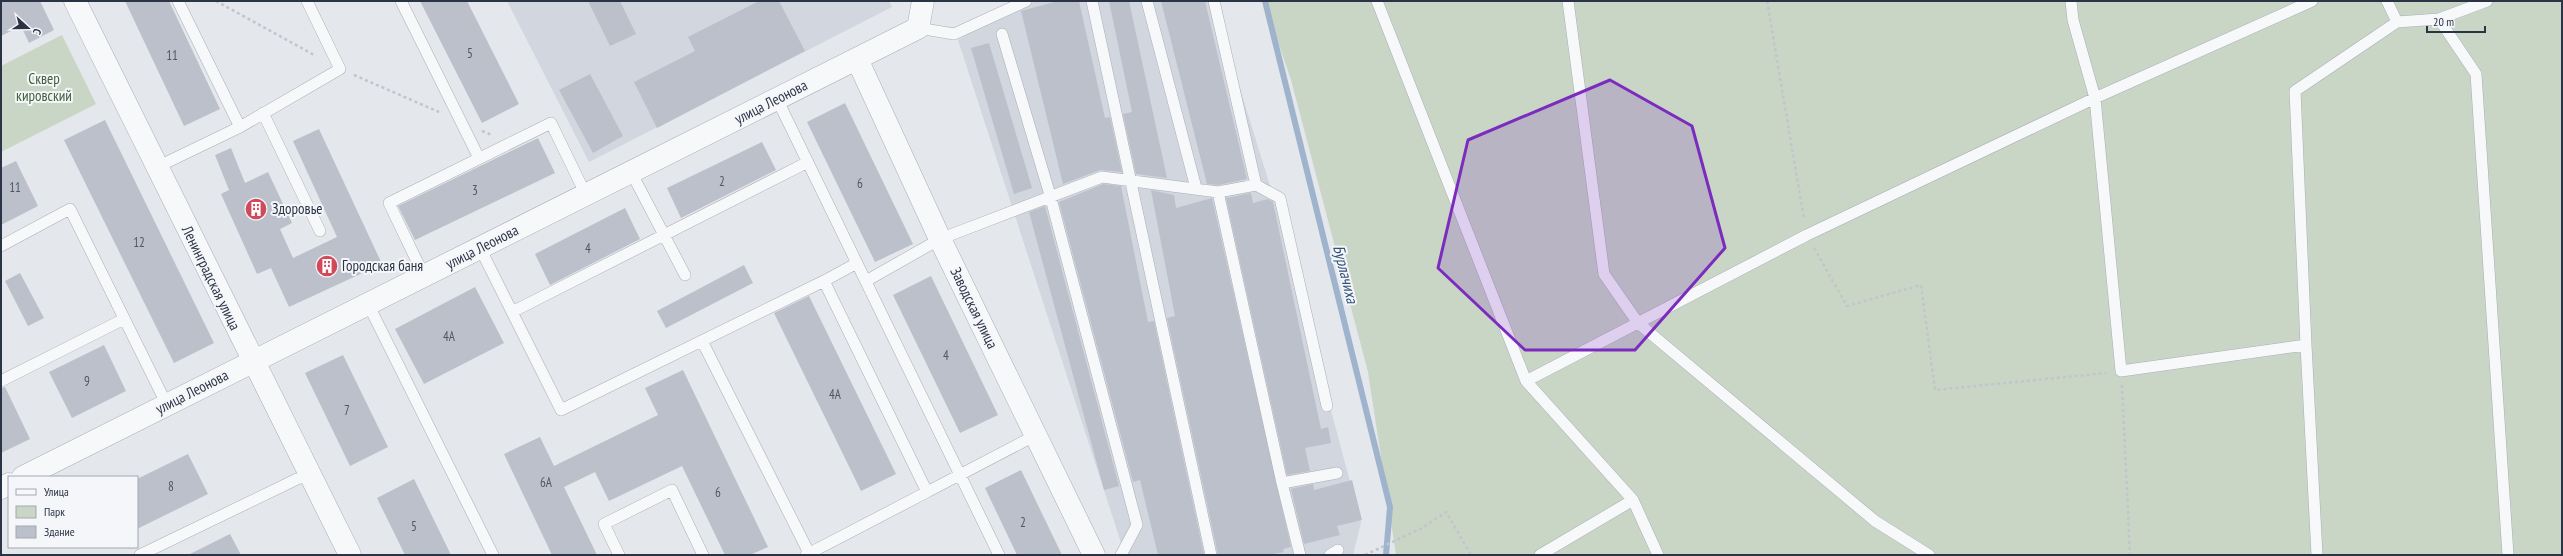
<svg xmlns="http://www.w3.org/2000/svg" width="2563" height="556" font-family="'PT Sans Narrow',sans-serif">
<rect width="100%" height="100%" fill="#e4e7ec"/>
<!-- built -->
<path fill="#d2d6de" d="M507,1h382l3,6 -303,155z
M1016,1h197l66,214 82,308 -8,32h-228l-167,-515z"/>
<!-- green -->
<path fill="#c9d6c5" d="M1264,1h1298v554h-1166l-28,-183 -77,-292z
M62,35l34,69 -95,48v-86z"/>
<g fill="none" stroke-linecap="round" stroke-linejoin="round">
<!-- stream -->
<path stroke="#9fb4cc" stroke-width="6" d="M1265,1l125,506 -4,48"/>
</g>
<!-- building -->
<path fill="#bbc0ca" d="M1,1h39l14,29 -25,13 -8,-17 -20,10z
M125,1h44l51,108 -36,17z
M420,1h47l52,103 -37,19z
M588,1h32l16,33 -26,12z
M759,1h20l26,50 -148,77 -23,-46 61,-31 -7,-14z
M1058,1h21l26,117 5,-1 12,55 -22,-2 -37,14 -42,-173z
M1109,1h20l38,177 -31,-4 -13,-60 9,-2z
M1161,1h44l42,178 -29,6 -11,-1z
M989,43l43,145 -18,6 -43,-146z
M590,74l33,62 -30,17 -34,-63z
M845,103l68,141 -38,18 -68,-140z
M105,120l109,223 -40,20 -110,-223z
M319,129l63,135 -93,43 -18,-39 -14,6 -36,-80 8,-4 -14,-35 16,-7 14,35 23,-11 24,51 -12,6 13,29 44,-21 -44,-96z
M538,138l17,35 -140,67 -17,-34z
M762,142l14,28 -95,48 -14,-30z
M16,161l22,45 -37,19v-57z
M1103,184l18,2 27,136 6,-1 50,234h-46l-18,-75 -7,2 -74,-280z
M1151,190l23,5 2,13 36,-10 79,349 -8,2 1,3 -16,3h-50l-51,-237 8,-2z
M1251,193l2,10 15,-4 5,3 48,227 7,-2 3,16 -26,5 5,23 -23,4 -61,-277z
M1045,206l74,280 -15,4 -75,-278z
M625,208l15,31 -90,46 -15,-31z
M744,265l9,18 -87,45 -9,-17z
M20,273l24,45 -16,8 -23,-45z
M931,276l67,139 -38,18 -67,-138z
M475,287l29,56 -80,41 -29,-55z
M809,296l87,178 -35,17 -87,-178z
M104,345l22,46 -54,27 -23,-46z
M343,355l45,92 -38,19 -45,-93z
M683,370l85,177 -18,8h-25l-43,-89 -73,35 -14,-29 -31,15 33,68h-45l-48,-101 36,-17 14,29 104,-51 -13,-27z
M5,387l25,52 -29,14v-65z
M188,454l20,40 -71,35v-50z
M1021,470l41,85h-45l-32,-67z
M414,479l37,76h-46l-28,-57z
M1352,480l10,40 -25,6 3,9 -36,9 -13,-55 22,-5 1,6z
M230,534l11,21h-53z"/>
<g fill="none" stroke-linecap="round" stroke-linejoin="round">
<!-- service casing -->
<g stroke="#a9aeb7" stroke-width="12">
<path id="service" d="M178,1l62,126
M401,1l78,157
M1092,1l119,554
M1147,1l49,187
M1214,1l42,184
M1377,1l149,380 107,119 25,55
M1568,1l36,273 34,49 237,198 54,34
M2071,1l2,19 22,78 26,273 185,-26
M2387,1l10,21 42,-3 48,-18
M2439,19l37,55 32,481
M918,28l36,6 72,-33
M1002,34l48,161 87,330 -16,30
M777,99l222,456
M263,113l57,118
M157,167l83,-40 100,-58 -33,-68
M631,172l54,103
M1218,192l64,291 18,72
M1,246l69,-37 97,196
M480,248l81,162 263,-129 103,211 -121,63
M424,276l-35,-73 162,-80 35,72
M824,281l33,-18
M866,281l74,-42 162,-62 116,15 38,-7 24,13 47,208
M368,304l125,251
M512,312l296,-150
M702,341l107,212
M1,381l123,-62
M1526,381l281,-146 288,-137 217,-97
M1282,483l55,-10
M927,492l109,-57
M140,555l157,-76 11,-3
M619,555l-15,-31 68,-34 31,65
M1330,555l8,-5
M1540,555l93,-55
M2317,555l-11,-210 -11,-254 102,-69"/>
</g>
<!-- tertiary casing -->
<g stroke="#a9aeb7" stroke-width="23">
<path id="tertiary" d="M75,1l275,554
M857,59l83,180 154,316
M23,477l895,-449 5,-27
M1,488l8,-4"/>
</g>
<!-- path -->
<path stroke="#c2c5cb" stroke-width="2.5" stroke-dasharray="3 3" stroke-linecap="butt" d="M216,1l100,55
M1767,1l37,218
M354,75l85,37
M482,131l10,4
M1814,248l33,58 74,-21 14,105 171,-17
M2122,385l8,170
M1365,555l57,-27 24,-16 25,43"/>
<!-- service -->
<use href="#service" stroke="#f7f8fa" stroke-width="11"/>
<!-- tertiary -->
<use href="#tertiary" stroke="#f7f8fa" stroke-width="22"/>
</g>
<!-- marked area -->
<path fill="#7b2cbf" fill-opacity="0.2" stroke="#7b2cbf" stroke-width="3" stroke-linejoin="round" d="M1610,80l82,46 33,122 -90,102h-110l-87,-82 30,-128z"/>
<!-- icons -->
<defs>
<g id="building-disc" transform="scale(1.15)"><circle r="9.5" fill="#d1495b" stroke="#f4f6f9"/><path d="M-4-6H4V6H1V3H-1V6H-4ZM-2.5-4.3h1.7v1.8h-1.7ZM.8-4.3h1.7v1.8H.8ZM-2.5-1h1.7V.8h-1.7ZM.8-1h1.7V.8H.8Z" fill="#fff"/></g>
</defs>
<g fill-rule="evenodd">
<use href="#building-disc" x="256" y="209"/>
<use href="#building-disc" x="327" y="266"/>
</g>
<g text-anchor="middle" stroke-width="4" stroke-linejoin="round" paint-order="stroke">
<!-- number labels -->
<g font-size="13" fill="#4f5766">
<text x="470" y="58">5</text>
<text x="172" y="60">11</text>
<text x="722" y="186">2</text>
<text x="860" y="188">6</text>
<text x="15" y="192">11</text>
<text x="475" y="195">3</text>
<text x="139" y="247">12</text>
<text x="588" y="253">4</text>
<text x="449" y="341">4А</text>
<text x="946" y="360">4</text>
<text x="87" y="386">9</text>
<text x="835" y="399">4А</text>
<text x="347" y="415">7</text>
<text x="546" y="487">6А</text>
<text x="171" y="491">8</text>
<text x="718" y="497">6</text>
<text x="1023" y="527">2</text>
<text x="414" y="531">5</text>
</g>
<!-- park labels -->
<g font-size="15" fill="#3f6138" stroke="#f4f6f9">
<text x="44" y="84">Сквер<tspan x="44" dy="17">кировский</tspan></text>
</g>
<!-- street labels -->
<g font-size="15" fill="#2b3445" stroke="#f4f6f9">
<text transform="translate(771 102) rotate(-27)" y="5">улица Леонова</text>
<text transform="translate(482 247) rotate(-27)" y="5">улица Леонова</text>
<text transform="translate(211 278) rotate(64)" y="5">Ленинградская улица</text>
<text transform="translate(974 308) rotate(64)" y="5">Заводская улица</text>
<text transform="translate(192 392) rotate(-27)" y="5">улица Леонова</text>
</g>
<!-- poi labels -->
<g font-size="15" fill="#2b3445" stroke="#f4f6f9" text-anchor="start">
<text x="272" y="214">Здоровье</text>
<text x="342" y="271">Городская баня</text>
</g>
<!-- water labels -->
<g font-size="16" font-style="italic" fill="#34527a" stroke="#f4f6f9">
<text transform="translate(1346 274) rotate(76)" y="6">Бурлачиха</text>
</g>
</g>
<!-- border -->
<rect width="2563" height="556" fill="none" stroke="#2b3445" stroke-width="4"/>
<!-- legend -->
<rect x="8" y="476" width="130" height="72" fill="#f4f6f9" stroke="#a4a8b1"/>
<rect x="16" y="489" width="20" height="6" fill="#f7f8fa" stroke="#a4a8b1"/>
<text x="44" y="496" font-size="12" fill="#2b3445">Улица</text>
<rect x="16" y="506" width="20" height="12" fill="#c9d6c5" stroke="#a4a8b1"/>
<text x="44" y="516" font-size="12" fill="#2b3445">Парк</text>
<rect x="16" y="526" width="20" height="12" fill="#bbc0ca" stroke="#a4a8b1"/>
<text x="44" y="536" font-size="12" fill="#2b3445">Здание</text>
<!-- north arrow -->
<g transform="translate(28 28) rotate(111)" stroke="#f4f6f9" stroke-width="3" paint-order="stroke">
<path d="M0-3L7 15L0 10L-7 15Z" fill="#2b3445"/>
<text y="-6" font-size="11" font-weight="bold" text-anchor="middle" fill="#2b3445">С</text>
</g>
<!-- scale -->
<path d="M2427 26v6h58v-6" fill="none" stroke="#2b3445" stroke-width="2"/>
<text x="2433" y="26" font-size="12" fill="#2b3445" stroke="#f4f6f9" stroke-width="3" paint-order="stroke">20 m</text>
</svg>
